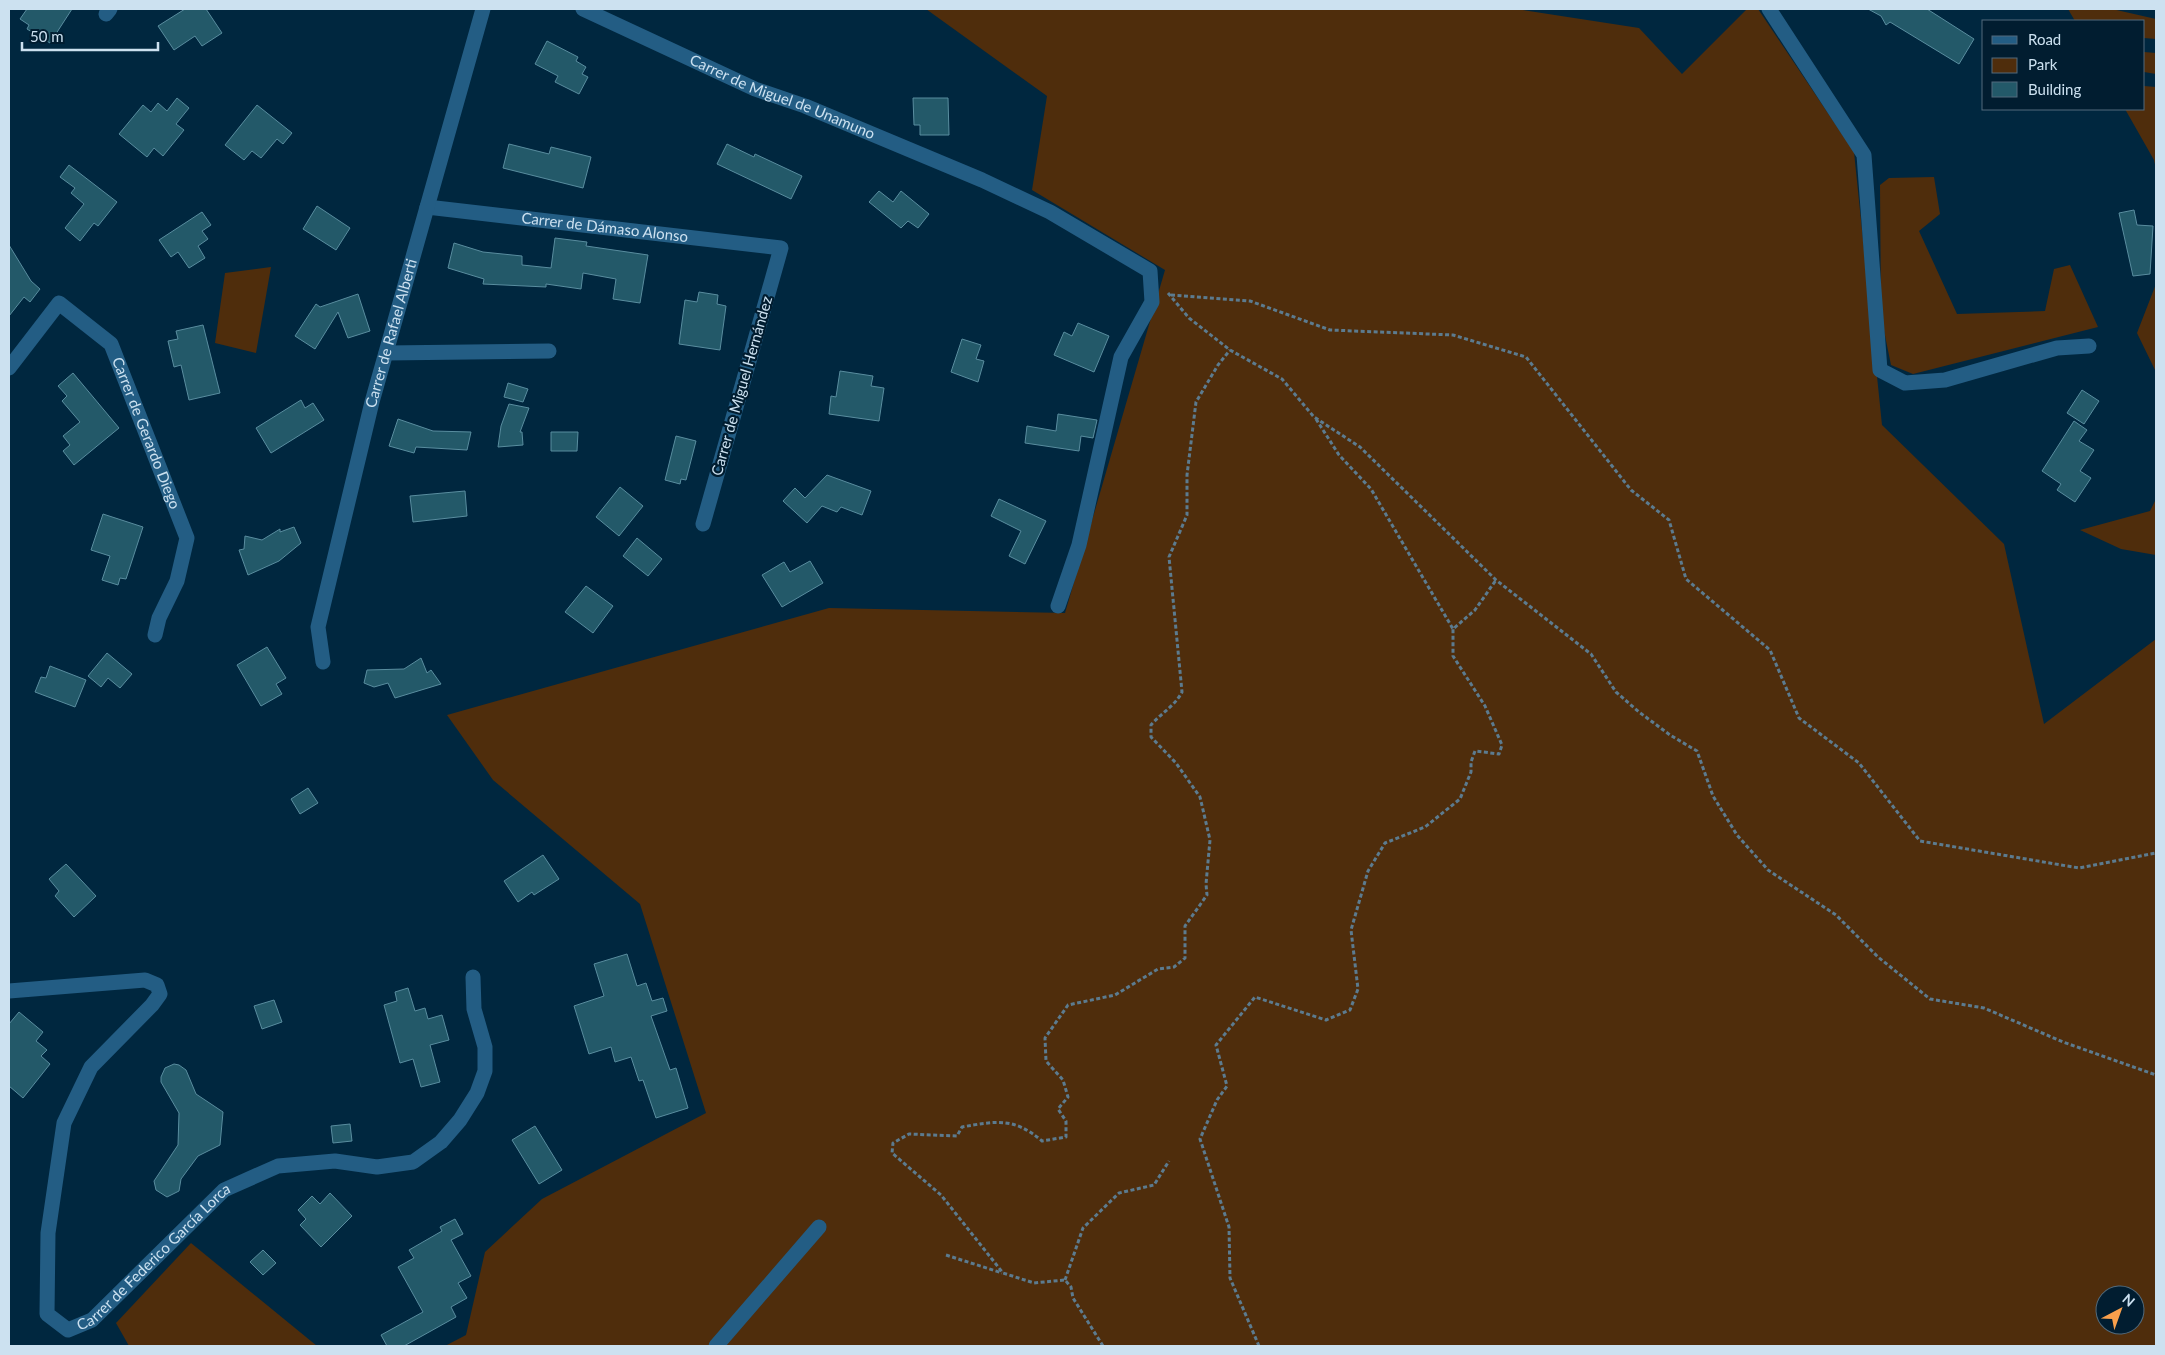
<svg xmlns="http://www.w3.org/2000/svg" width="2165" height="1355" font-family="Lato,sans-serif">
<rect width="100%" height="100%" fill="#00273f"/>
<!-- green -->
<path fill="#4f2d0c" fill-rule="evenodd" d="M926,9h590l123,19 43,46 65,-65h11l96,143 28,273 122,119 40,180 112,-85v707h-1711l21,-11 19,-83 57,-53 164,-86 -66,-209 -147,-124 -46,-65 382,-107 236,5 100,-343 -133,-80 15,-94zM2105,1295h30v30h-30z
M2068,9h44l44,10v20l-12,-1v-17h-69z
M2144,52l12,1v21l-12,-2z
M2144,86l12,1v82l-2,-9 -29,-51h19z
M1934,177l6,37 -21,17 38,83 88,-3 9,-42 16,-4 28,62 -185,47 -22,-9 -10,-49 -1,-131 9,-7z
M271,267l-15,86 -41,-10 10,-70z
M2156,284v88l-19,-39z
M2156,499v56l-35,-6 -41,-19 70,-19z
M191,1243l126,103h-188l-13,-23z"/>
<!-- building -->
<path fill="#235969" stroke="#598d9f" d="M27,9h45l-22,34 -23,-14 2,-4 -9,-6z
M185,9h21l16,24 -20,13 -7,-10 -21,14 -16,-24z
M1868,9h59l47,30 -15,25 -69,-42 -4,3 -5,-9z
M547,41l31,16 -2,4 10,6 -4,7 6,3 -9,17 -24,-12 3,-6 -23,-12z
M177,98l12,10 -13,16 8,6 -21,26 -9,-8 -7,9 -28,-23 24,-29 8,7 7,-9 9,8z
M913,98h35l1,37h-29v-10h-6z
M257,105l35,28 -9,11 -6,-5 -16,19 -9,-7 -8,9 -19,-15z
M509,144l40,10 2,-7 40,10 -8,31 -80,-20z
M727,144l27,13 1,-3 47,22 -11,23 -74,-35z
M69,165l48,37 -19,24 -4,-3 -14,18 -15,-13 19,-24 -13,-11 4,-5 -15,-11z
M879,191l14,11 8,-11 28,23 -11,14 -10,-7 -7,7 -32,-26z
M317,206l33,22 -14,22 -33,-21z
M2134,210l3,15 16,1 -3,48 -17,2 -14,-63z
M202,212l9,13 -9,6 6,8 -10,7 7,12 -16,10 -11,-16 -7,5 -12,-17z
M555,238l32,4 -1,4 62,9 -8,48 -27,-4 3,-20 -33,-6 -2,16 -35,-5v3l-63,-3 1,-5 -36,-11 6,-25 29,9 39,4v9l29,3z
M9,245l22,36 9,8 -10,13 -6,-5 -15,19z
M699,292l19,3 -1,9 9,2 -6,44 -41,-6 6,-44 12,2z
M358,294l12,37 -22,7 -10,-26 -23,37 -20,-13 21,-32 4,3z
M1078,323l31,13 -15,36 -40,-17 10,-23 8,4z
M203,325l17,68 -31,7 -8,-35 -7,2 -6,-26 10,-2 -2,-8z
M962,339l19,6 -5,14 8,2 -6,21 -27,-10z
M840,371l33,5 -2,10 13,2 -5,33 -50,-7 2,-18 5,1z
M73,373l46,55 -45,37 -11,-14 7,-6 -7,-9 17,-14 -18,-21 5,-5 -9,-10z
M508,383l20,6 -5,13 -19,-5z
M2082,390l17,11 -15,23 -17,-11z
M301,400l4,8 8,-5 11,17 -53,33 -15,-25z
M509,404l20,4 -9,24h2l1,13 -25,2 3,-21z
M1058,414l39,6 -4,18 -12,-2 -2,15 -54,-8 2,-17 29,5z
M398,419l35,12 38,1 -4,18 -51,-3 -2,6 -25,-7z
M2074,421l13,9 -8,11 15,9 -14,21 11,7 -16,24 -18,-12 4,-6 -19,-13z
M551,432h27l-1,19h-26z
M676,436l20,5 -10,39 -5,-1 -1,5 -15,-4z
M827,475l44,16 -9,24 -21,-8 -4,5 -15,-6 -15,17 -24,-22 12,-13 10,10z
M620,487l23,19 -24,30 -23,-19z
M465,491l2,25 -54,6 -3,-26z
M999,499l47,22 -21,43 -16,-8 12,-25 -30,-15z
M103,514l40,13 -17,52 -6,-1 -2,7 -16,-5 8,-24 -19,-6z
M294,527l7,16 -22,18 -31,14 -9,-25 5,-1 1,-13 17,4 18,-11v3z
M637,538l25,21 -14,17 -25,-20z
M810,561l13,22 -41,24 -20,-32 22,-13 6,10z
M586,586l27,20 -20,27 -28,-21z
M267,647l19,31 -10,6 6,10 -21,12 -24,-41z
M107,653l25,21 -12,14 -12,-10 -7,9 -13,-11z
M421,658l6,15 4,-3 10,14 -46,14 -7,-15 -14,4 -10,-4 3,-13 37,-1z
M50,666l36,14 -11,27 -40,-15 6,-15 5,1z
M308,788l10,15 -18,11 -9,-15z
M543,855l16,24 -25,16 -2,-3 -14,10 -14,-21z
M66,864l30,32 -22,21 -19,-21 4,-5 -10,-12z
M627,954l10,32 9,-3 6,18 11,-3 4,13 -16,5 19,54 6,-2 12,40 -32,10 -13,-38 -4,1 -8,-24 -16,5 -4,-15 -22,7 -15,-48 30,-10 -10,-32z
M408,988l7,23 10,-3 3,11 14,-4 7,25 -19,5 10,37 -19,5 -8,-28 -13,4 -16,-58 13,-4 -2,-9z
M274,1000l8,22 -20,7 -8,-23z
M19,1012l24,20 -7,9 11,9 -6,6 9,8 -27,34 -14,-12v-62z
M174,1064l5,1 7,5 10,24 27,18 -3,33 -22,11 -17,23 -2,12 -12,6 -11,-7 -2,-9 24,-36 1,-32 -18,-31v-5l4,-9z
M350,1124l2,17 -19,2 -2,-17z
M535,1126l27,44 -23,14 -27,-44z
M330,1193l22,23 -31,31 -21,-22 6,-6 -8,-9 14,-14 8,8z
M455,1219l8,15 -12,6 20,36 -13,7 9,15 -16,9 5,10 -52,29h-17l-6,-11 42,-23 -25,-45 16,-9 -5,-8 33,-19 -2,-4z
M263,1250l13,13 -13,12 -13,-13z"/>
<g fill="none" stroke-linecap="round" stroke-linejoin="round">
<!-- path -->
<path stroke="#5c7b8f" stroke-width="3" stroke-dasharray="4 2.5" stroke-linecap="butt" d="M1168,293l21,25 41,32 52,29 32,38 46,30 136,133 95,74 25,38 23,20 31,23 27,16 16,45 24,39 31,35 68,45 42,42 52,42 54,9 79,34 93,33
M1171,295l79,6 80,29 123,5 73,22 105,133 38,30 17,59 84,71 29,68 60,45 61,78 159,27 77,-15
M1316,419l23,36 32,34 82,140 22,-19 21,-30
M946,1255l56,18
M1065,1280l18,-52 36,-35 35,-8 15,-24
M1103,1346l-30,-48 -2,-11 -6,-7 -31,3 -31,-10 -62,-78 -49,-42 1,-10 16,-9 48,2 5,-9c34,-6 52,-10 80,14l24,-4v-16l-8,-12 10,-12 -5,-17 -17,-19 -1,-23 23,-33 47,-10 43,-26 16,-2 11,-9v-32l22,-31 -1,-11 4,-44 -10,-43 -24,-34 -25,-26v-12c10,-12 24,-19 31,-33l-13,-135 18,-42v-40l9,-73 22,-37 12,-15
M1259,1346l-29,-68 -1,-51 -29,-88 17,-39 10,-14 -11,-41 39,-48 71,23 24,-10 8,-21 -7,-59 17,-59 17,-28 40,-16 35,-28 11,-27v-10l4,-11 24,3 3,-9 -17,-39 -32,-50v-27"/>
<!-- minor -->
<g stroke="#235d84" stroke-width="15">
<path id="s1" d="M583,9l172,80 50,17 177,74 68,32 100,59 2,31 -31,55 -42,188 -21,61"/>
<path d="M1769,9l95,146 16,215 25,13 40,-3 112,-32 32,-2"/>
<path d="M106,14l4,-5"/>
<path id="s2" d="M427,207l354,41 -78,276"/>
<path d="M386,353l163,-2"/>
<path id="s3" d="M9,368l50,-65 52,41 76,194 -10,43 -18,37 -4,17"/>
<path id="s4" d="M323,662l-5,-35 54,-225 111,-393"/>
<path id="s5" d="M9,991l136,-11 12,5 3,9 -8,11 -61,62 -27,56 -16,110 -1,81 21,16 24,-10 132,-130 54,-24 57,-5 42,6 36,-5 28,-20 19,-22 17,-27 8,-22v-24l-11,-38 -1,-32"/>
<path d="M716,1346l103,-119"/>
</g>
</g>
<g text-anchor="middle" stroke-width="4.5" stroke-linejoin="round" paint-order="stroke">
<!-- street labels -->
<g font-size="15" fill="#cce1f0" stroke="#011d30">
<text dy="5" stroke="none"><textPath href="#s1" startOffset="218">Carrer de Miguel de Unamuno</textPath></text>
<text dy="5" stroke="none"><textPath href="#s2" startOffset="179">Carrer de Dámaso Alonso</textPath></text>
<text dy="5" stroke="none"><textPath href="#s4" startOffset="338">Carrer de Rafael Alberti</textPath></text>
<text transform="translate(742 386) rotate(-74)" y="5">Carrer de Miguel Hernández</text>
<text dy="5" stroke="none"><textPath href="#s3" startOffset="244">Carrer de Gerardo Diego</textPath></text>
<text dy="5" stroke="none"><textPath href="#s5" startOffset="654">Carrer de Federico García Lorca</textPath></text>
</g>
</g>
<!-- border -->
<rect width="2165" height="1355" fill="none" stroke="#cce1f0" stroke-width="20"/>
<!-- legend -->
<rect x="1982" y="20" width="162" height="90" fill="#011d30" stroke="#526b7d"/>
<rect x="1992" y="36" width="25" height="8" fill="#235d84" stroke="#526b7d"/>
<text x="2028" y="45" font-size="15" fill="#cce1f0">Road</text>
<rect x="1992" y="58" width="25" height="15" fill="#4f2d0c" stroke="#526b7d"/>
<text x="2028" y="70" font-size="15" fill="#cce1f0">Park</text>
<rect x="1992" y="82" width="25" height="15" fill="#235969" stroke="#526b7d"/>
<text x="2028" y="95" font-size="15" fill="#cce1f0">Building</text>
<!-- north arrow -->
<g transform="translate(2120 1310) rotate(41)"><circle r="24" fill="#011d30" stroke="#526b7d"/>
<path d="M0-4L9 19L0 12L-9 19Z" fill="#f9a04c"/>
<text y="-8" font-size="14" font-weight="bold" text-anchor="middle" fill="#cce1f0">N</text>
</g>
<!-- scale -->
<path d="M22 42v8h136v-8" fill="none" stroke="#cce1f0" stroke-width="2.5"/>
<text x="30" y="42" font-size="15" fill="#cce1f0" stroke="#011d30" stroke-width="4" paint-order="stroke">50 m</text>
</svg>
